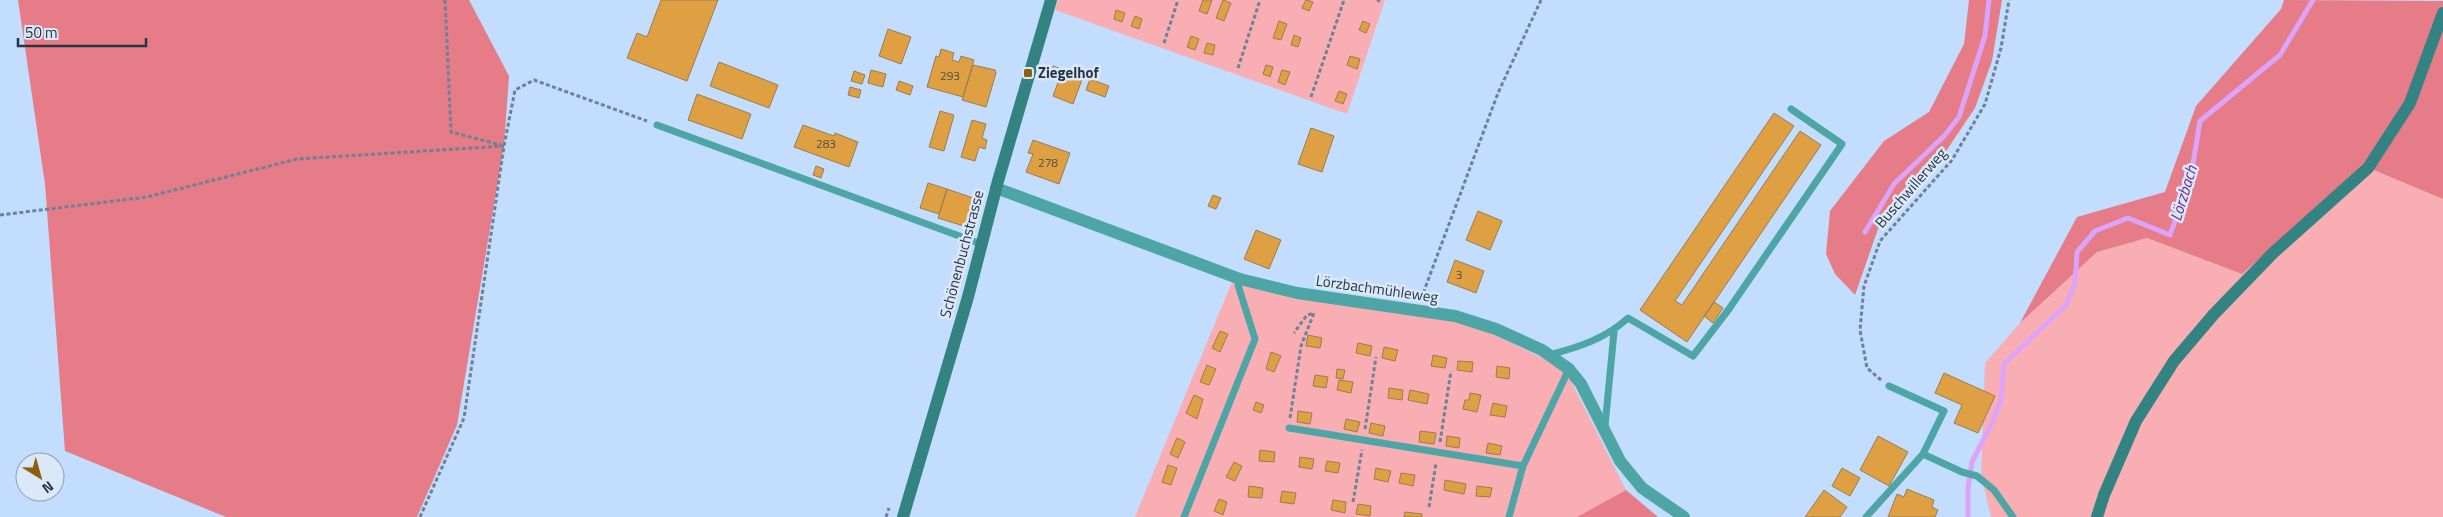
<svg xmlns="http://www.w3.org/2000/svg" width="2443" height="517" font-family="'Titillium Web',sans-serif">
<rect width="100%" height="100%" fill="#c2ddfd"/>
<!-- green -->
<path fill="#f9aeb4" d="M1058,0h327l-38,114 -292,-104z
M2364,166l79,33v318h-452l-10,-43 4,-111 35,-40 77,-71 50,-14 95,36z
M1234,277l241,48 90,44 61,121 -49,27h-442z"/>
<!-- forest -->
<path fill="#e57c87" d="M18,0h451l40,76 -5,69 -47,280 -40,92h-191l-161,-66 -20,-267z
M1969,0h33l-10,61 -17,47 -39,58 -58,63 -23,66 -20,-21 -9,-20 4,-43 54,-70 45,-29 35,-68z
M2284,0l159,1v198l-79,-33 -122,108 -95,-36 -50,14 -77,71 57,-106 88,-25 31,-86 85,-97z
M1626,490l32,27h-81z"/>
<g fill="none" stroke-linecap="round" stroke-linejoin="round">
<!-- stream -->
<path stroke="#dca4f9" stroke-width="5" d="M1865,232l29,-48 51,-49 14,-18 26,-81 4,-36
M1968,517v-29l4,-26 20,-39 9,-23 3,-36 62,-59 9,-21 2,-32 18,-21 33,-13 42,17 21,-59 9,-55 80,-66 33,-55"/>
</g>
<!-- building -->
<path fill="#dea043" stroke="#997c54" d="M661,0h57l-31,81 -60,-23 10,-25 10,4z
M1203,0h9l-5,14 -8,-3z
M1223,0l8,3 -7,18 -8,-3z
M1306,0l7,2 -4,9 -7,-3z
M1116,10l9,3 -3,9 -8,-3z
M1135,16l7,3 -3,10 -8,-3z
M1279,21l8,3 -6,16 -8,-2z
M1363,21l7,3 -4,9 -7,-3z
M888,29l23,8 -10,27 -22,-8z
M1294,35l7,3 -3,9 -7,-2z
M1191,36l8,3 -4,11 -8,-3z
M1207,43l8,2 -2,10 -9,-2z
M941,49l13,4 -2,7 7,2 2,-6 13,4 -11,37 -36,-10 9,-31 3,1z
M1350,56l10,3 -3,10 -10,-4z
M719,62l59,23 -9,23 -59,-22z
M973,65l22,5 1,3 -10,34 -24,-7z
M1266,65l7,2 -3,10 -7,-3z
M1053,66l30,11 -10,27 -20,-8 6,-16 -10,-4z
M871,70l15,4 -3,13 -15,-4z
M1282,70l8,2 -5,13 -7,-3z
M854,71l11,4 -3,9 -11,-3z
M1090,79l19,7 -4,11 -19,-7z
M899,81l14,5 -3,9 -14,-5z
M850,87l11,3 -2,8 -11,-3z
M1339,91l8,3 -4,10 -8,-3z
M697,94l54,20 -9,25 -54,-19z
M940,111l14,4 -10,36 -15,-4z
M1774,113l20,13 -119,175 7,4 118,-174 21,14 -134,197 -47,-32z
M972,120l14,4 -4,14 5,2 -2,9 -6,-2 -4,14 -14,-4z
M803,125l31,11 1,-3 23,9 -9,25 -55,-20z
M1311,128l23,8 -12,36 -24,-8z
M1033,140l37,13 -11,31 -33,-12 7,-18 -5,-1z
M816,166l8,3 -3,9 -8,-3z
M928,183l19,6 -8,25 -19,-6z
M947,189l29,10 -9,28 -29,-9z
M1213,195l8,3 -5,11 -8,-3z
M1478,211l24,10 -12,29 -24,-10z
M1256,230l25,10 -12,29 -25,-10z
M1455,260l29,11 -8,22 -29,-11z
M1714,302l9,6 -10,15 -9,-7z
M1220,331l8,3 -8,18 -8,-4z
M1308,335l14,3 -2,10 -14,-2z
M1358,343l14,3 -2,10 -14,-3z
M1384,347l14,3 -3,11 -13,-3z
M1271,352l10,4 -7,16 -8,-3z
M1433,355l14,3 -2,10 -14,-2z
M1458,361l15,1 -1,10 -15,-2z
M1207,365l9,4 -7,16 -9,-3z
M1497,366l13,2 -1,11 -13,-2z
M1337,369l8,1 -2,9 -7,-1z
M1944,373l51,23 -17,37 -24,-10 8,-18 -27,-12z
M1315,375l13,2 -2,11 -13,-2z
M1339,380l14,2 -2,11 -14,-3z
M1389,388l14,2 -1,10 -14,-2z
M1410,390l19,4 -2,10 -19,-4z
M1470,393l11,2 -4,17 -14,-3 2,-9h4z
M1194,395l9,4 -6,20 -11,-6z
M1256,402l8,3 -3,8 -8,-3z
M1493,403l14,3 -2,11 -15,-2z
M1298,411l14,2 -2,11 -13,-2z
M1346,419l14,3 -3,10 -13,-3z
M1371,423l14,3 -2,10 -14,-3z
M1420,431l16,2 -2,11 -15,-2z
M1447,436l13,2 -1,10 -13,-2z
M1878,436l30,16 -19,34 -29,-16z
M1177,438l8,4 -7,16 -8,-4z
M1488,443l14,3 -2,9 -14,-2z
M1260,450l15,2 -1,10 -15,-1z
M1300,457l14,2 -2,10 -13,-2z
M1327,461l13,2 -2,10 -13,-2z
M1234,462l8,4 -7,15 -9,-4z
M1168,465l9,3 -6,17 -9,-3z
M1376,468l15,3 -3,11 -14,-3z
M1842,468l18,10 -10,18 -18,-10z
M1401,473l14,2 -2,11 -14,-3z
M1445,480l21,4 -2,10 -20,-4z
M1249,486l14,2 -1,10 -14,-1z
M1477,486l15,2 -2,9 -14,-1z
M1907,489l27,11 -2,7 6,3 -3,7h-47l9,-23 7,3z
M1824,490l23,17 -7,10h-35z
M1282,491l14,2 -2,11 -14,-2z
M1219,499l8,3 -4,13 -9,-4z
M1333,500l13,2 -1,11 -14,-3z
M1358,504l13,2 -1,10 -14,-2z
M1405,512l17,2v3h-18z"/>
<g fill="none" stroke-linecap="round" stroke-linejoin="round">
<!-- path -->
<path stroke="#6e8198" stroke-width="3" stroke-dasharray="4 2.5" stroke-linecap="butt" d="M445,0l6,132 50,13
M1377,0l3,1
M1164,43l14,-43
M1238,68l22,-68
M1311,97l33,-97
M0,215l147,-18 150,-38 207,-13
M1421,299l77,-206 43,-93
M1881,380l-14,-12 -7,-38 4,-44 16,-45 72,-81 33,-56 16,-56 8,-48
M1290,418l11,-72 13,-33 -7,2 -13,18
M1365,429l11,-72
M1440,442l11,-71
M1353,502l9,-52
M1429,507l7,-44
M420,517l44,-99 40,-272 11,-56 19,-10 113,41
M886,517l3,-9"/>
<!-- lane -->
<path stroke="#4da6a5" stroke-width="7" d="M657,125l324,119
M1549,355c30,-8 56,-16 79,-37l65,38 36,-47 113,-165 -51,-35
M1889,386l55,25 -21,43 39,18 15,4 17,14 19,27
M1605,426l9,-94
M1289,428l234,38
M1184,517l71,-178 -17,-54 2,-6
M1509,517l14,-51 46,-97
M1866,517l57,-63"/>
<!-- street -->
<path stroke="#4da6a5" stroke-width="12" d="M996,188l244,91 57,14 158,23 41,13 46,21 27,19 12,15 39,77 22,27 42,29"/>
<!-- secondary -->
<path stroke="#328382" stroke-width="12" d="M903,517l65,-220 30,-116 53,-181
M2097,517l7,-22 32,-74 38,-60 40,-47 59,-61 95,-85 42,-65 33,-90"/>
</g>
<!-- markers -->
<rect fill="#8f5f0a" stroke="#dbe8f9" stroke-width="2" x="1023" y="68" width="10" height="10" rx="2.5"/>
<g text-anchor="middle" stroke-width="5" stroke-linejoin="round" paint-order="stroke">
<!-- number labels -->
<g font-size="12" fill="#565044">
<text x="950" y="80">293</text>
<text x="826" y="148">283</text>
<text x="1048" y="167">278</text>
<text x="1459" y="279">3</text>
</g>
<!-- poi labels -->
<g font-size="15" font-weight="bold" fill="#283545" stroke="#dbe8f9" text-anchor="start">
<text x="1038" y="78">Ziegelhof</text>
</g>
<!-- street labels -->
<g font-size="15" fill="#283545" stroke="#dbe8f9">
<text transform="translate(1911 188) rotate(-49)" y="5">Buschwillerweg</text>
<text transform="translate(962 254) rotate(-75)" y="5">Schönenbuchstrasse</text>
<text transform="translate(1377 289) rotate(8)" y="5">Lörzbachmühleweg</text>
</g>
<!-- water labels -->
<g font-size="16" font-style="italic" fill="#6f2b8c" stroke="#dbe8f9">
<text transform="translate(2183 193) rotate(-73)" y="6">Lörzbach</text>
</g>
</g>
<!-- north arrow -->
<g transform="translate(40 477) rotate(143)"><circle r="24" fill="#dbe8f9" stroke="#93a0b1"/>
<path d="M0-4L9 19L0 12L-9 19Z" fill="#8f5f0a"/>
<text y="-8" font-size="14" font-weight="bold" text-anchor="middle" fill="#283545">N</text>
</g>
<!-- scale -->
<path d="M18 38v8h128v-8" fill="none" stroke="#283545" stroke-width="2.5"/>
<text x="25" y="38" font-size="15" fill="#283545" stroke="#dbe8f9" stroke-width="4" paint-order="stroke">50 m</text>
</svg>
